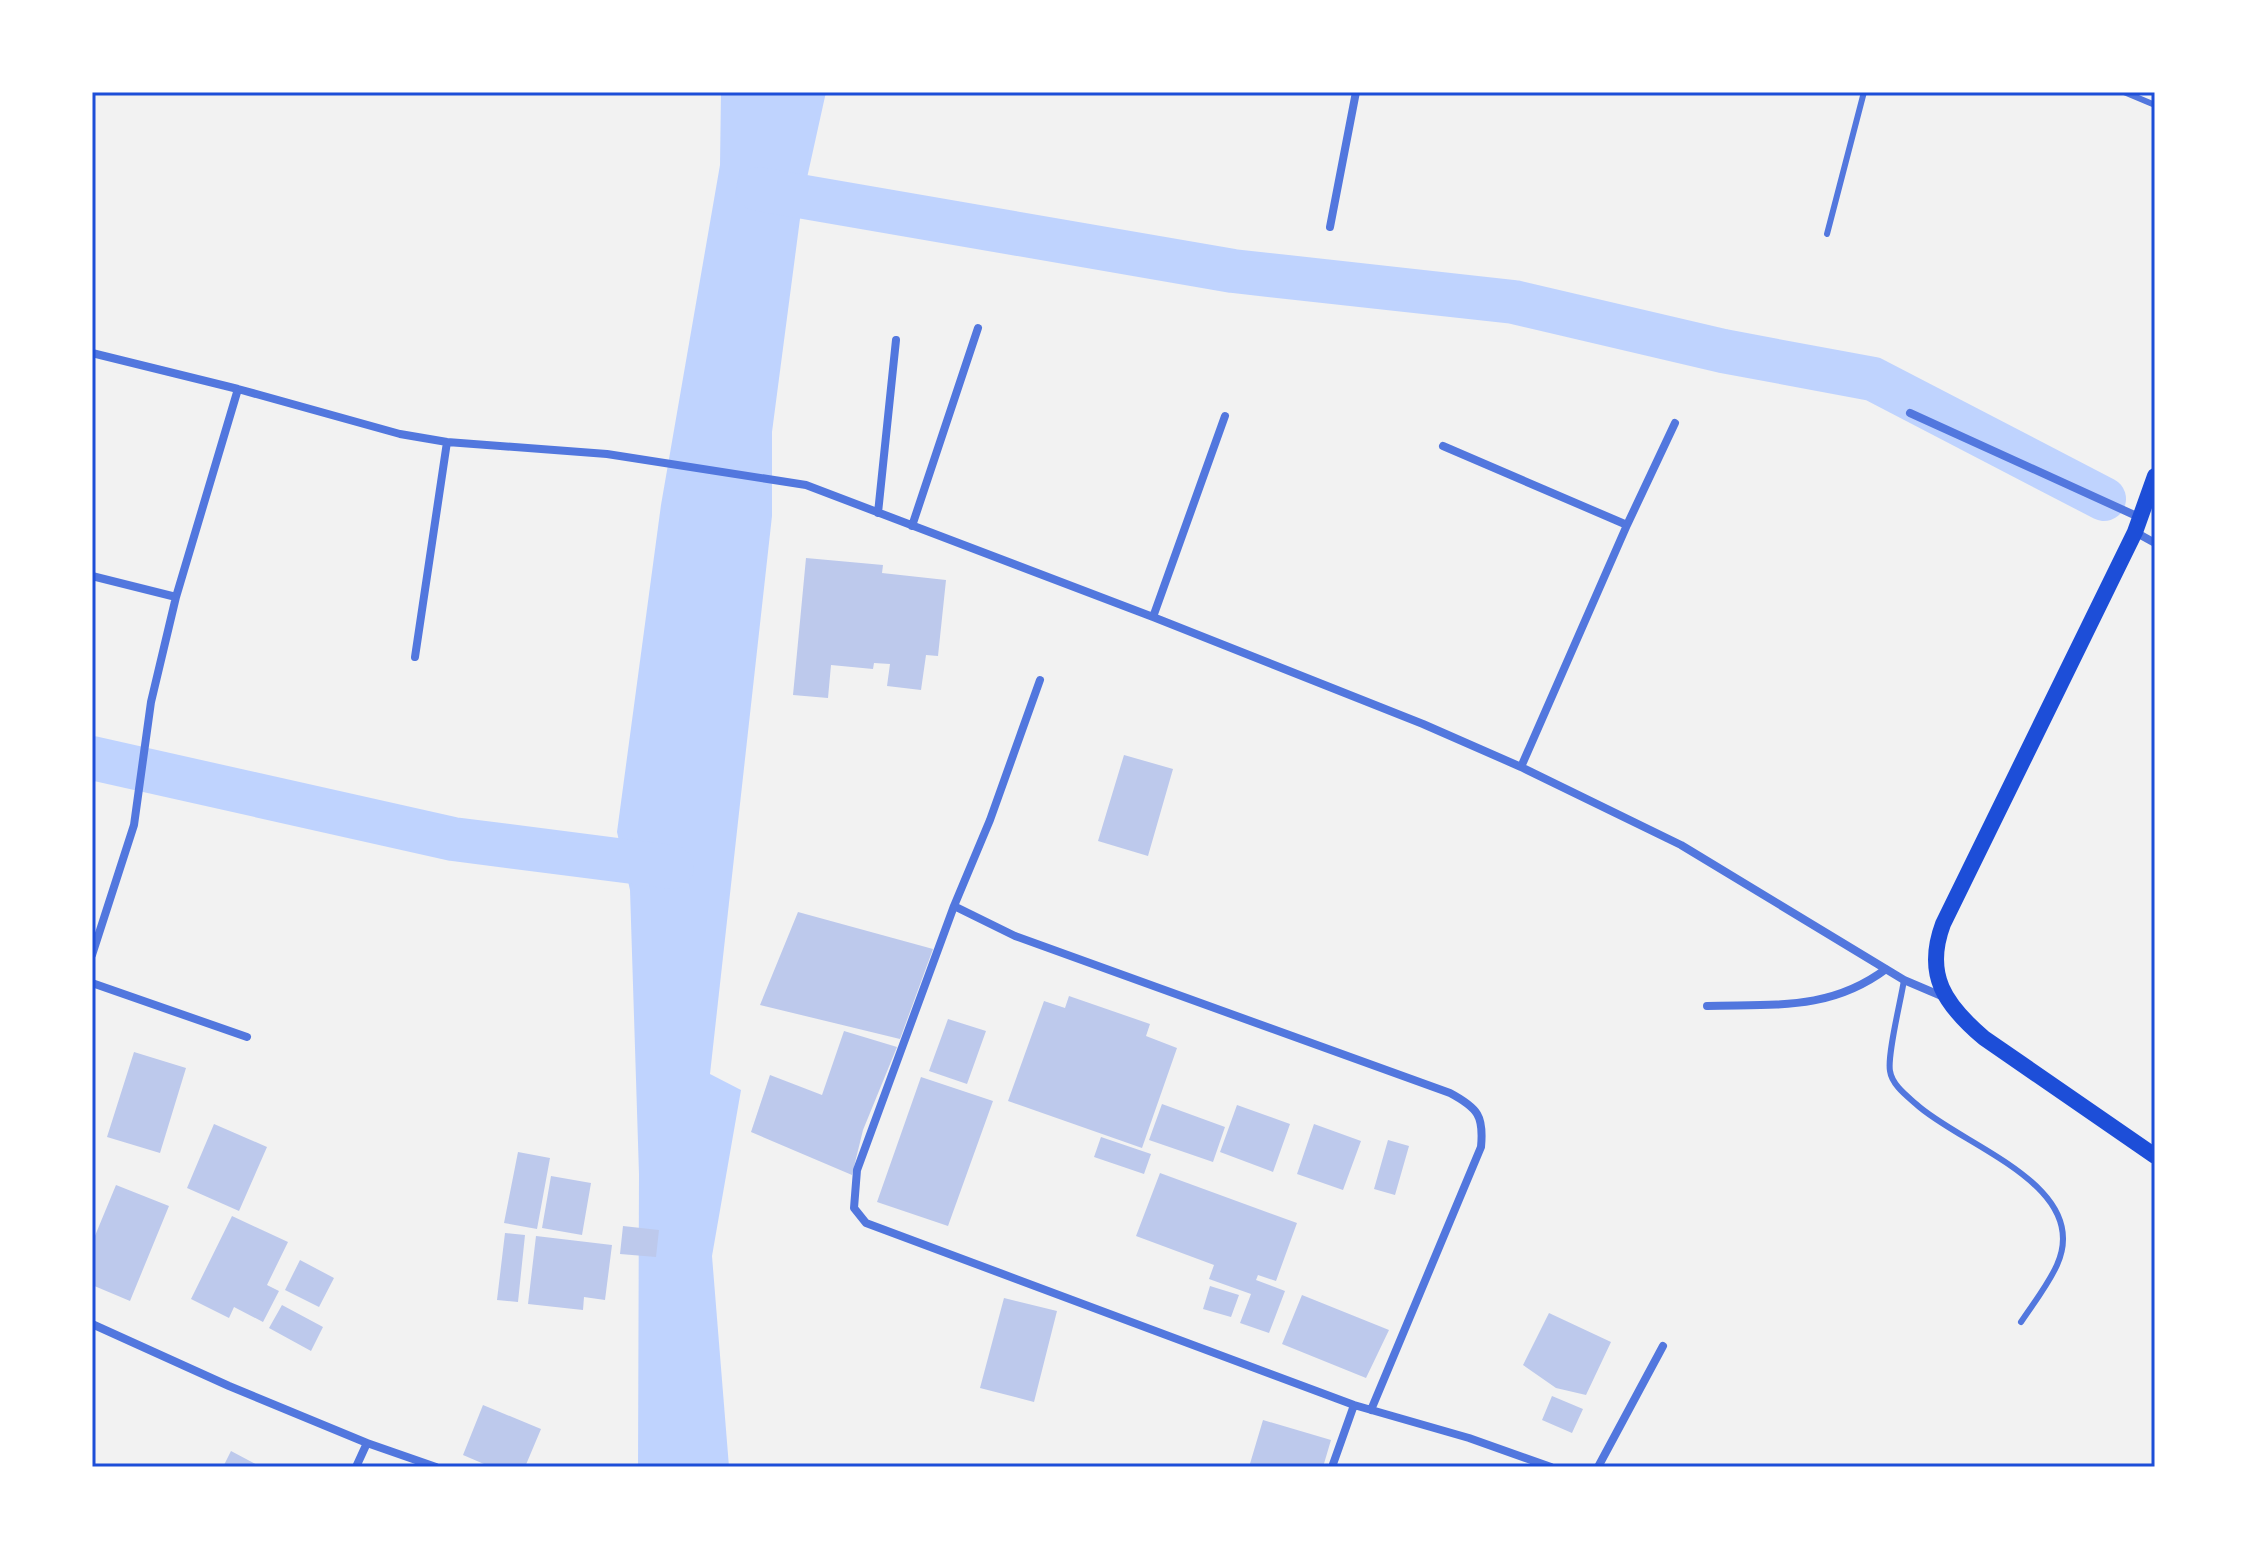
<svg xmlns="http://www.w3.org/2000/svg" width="2247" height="1559" font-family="Quicksand,sans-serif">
<rect width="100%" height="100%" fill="#f2f2f2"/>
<!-- water -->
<path fill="#bfd3fe" d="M721,92h105l-23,104 -31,236v84l-62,558 31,16 -29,166 17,211h-91l1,-293 -9,-284 -13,-58 44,-327 59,-340z"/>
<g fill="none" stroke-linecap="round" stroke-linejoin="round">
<!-- canal -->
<path stroke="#bfd3fe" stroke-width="44" d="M758,189l475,82 281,31 209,49 150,28 231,120
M92,758l361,81 219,28"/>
</g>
<!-- building -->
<path fill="#bdc9ec" d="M806,558l77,7 -1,8 64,7 -8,76 -12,-1 -5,35 -34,-4 3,-22 -16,-1 -1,6 -42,-4 -3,33 -35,-3z
M1124,755l49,14 -25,87 -50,-15z
M798,912l135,37 -33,90 -140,-34z
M1069,996l81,28 -4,12 31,12 -35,100 -134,-47 36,-100 21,7z
M948,1019l38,12 -19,53 -38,-13z
M844,1031l53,16 -34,83 -11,45 -101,-43 19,-57 52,20z
M134,1052l52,16 -26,85 -53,-16z
M921,1077l72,24 -45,125 -71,-24z
M1162,1104l63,23 -12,35 -64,-22z
M1237,1105l53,19 -17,48 -53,-20z
M214,1124l53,23 -28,64 -52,-23z
M1314,1124l47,17 -18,49 -46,-16z
M1101,1137l50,17 -7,20 -50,-17z
M1388,1140l21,6 -14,49 -21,-6z
M518,1152l32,6 -13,71 -33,-6z
M1160,1173l137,50 -21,58 -18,-6 -2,5 29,11 -16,42 -29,-10 11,-29 -42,-15 5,-14 -78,-29z
M551,1176l40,7 -9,52 -40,-7z
M116,1185l53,21 -39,95 -38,-16v-42z
M232,1216l56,26 -21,43 12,6 -16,31 -29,-15 -5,11 -38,-19z
M623,1226l36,4 -3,27 -36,-3z
M505,1233l20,2 -7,67 -21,-2z
M536,1236l76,9 -7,55 -21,-3 -1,13 -55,-6z
M300,1260l34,18 -15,29 -34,-17z
M1210,1286l29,9 -8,22 -28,-8z
M1302,1295l87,35 -23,48 -84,-34z
M1004,1298l53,13 -23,91 -54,-14z
M282,1305l41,22 -12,24 -42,-23z
M1549,1313l62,29 -25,53 -30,-7 -33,-23z
M1552,1396l31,13 -11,24 -30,-13z
M483,1405l58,24 -16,38h-34l-28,-12z
M1263,1420l68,20 -8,27h-74z
M231,1451l30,16h-38z"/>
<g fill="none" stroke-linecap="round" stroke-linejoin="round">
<!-- service -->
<path stroke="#5277de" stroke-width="6" d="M2124,92l31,13
M1827,234l37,-142
M1904,980c-3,20 -17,75 -14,91 2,14 17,25 26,33 44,41 177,81 141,161 -9,20 -24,39 -36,57"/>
<!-- minor -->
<path stroke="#5277de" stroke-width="8" d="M1330,227l26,-135
M92,353l146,36 162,45 47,8 160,12 199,31 347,132 270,107 98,43 160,78 223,135 40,17
M1910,413l231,105
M1443,446l184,79
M878,513l18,-173
M912,526l66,-198
M2135,532l20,11
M92,576l84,21
M1153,617l72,-201
M415,657l32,-215
M1040,680l-50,140 -36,86 61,30 435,157c28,15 34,23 31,54l-110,263
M1521,767l106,-242 48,-102
M954,906l-97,264 -3,38 12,15 488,182 115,33 82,29
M92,955l42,-130 17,-123 25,-105 62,-208
M92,983l155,54
M1707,1006c67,-2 123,5 179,-37
M92,1324l137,62 138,57 -11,24
M367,1443l69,24
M1332,1467l22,-62
M1598,1467l65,-121"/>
<!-- secondary -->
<path stroke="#1d4ed8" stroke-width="16" d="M2155,476l-20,56 -192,392c-19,51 2,81 41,114l171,118"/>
</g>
<!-- border -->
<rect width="2247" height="1559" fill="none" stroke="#ffffff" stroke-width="188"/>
<rect x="94" y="94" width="2059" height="1371" fill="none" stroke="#1d4ed8" stroke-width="3"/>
</svg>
